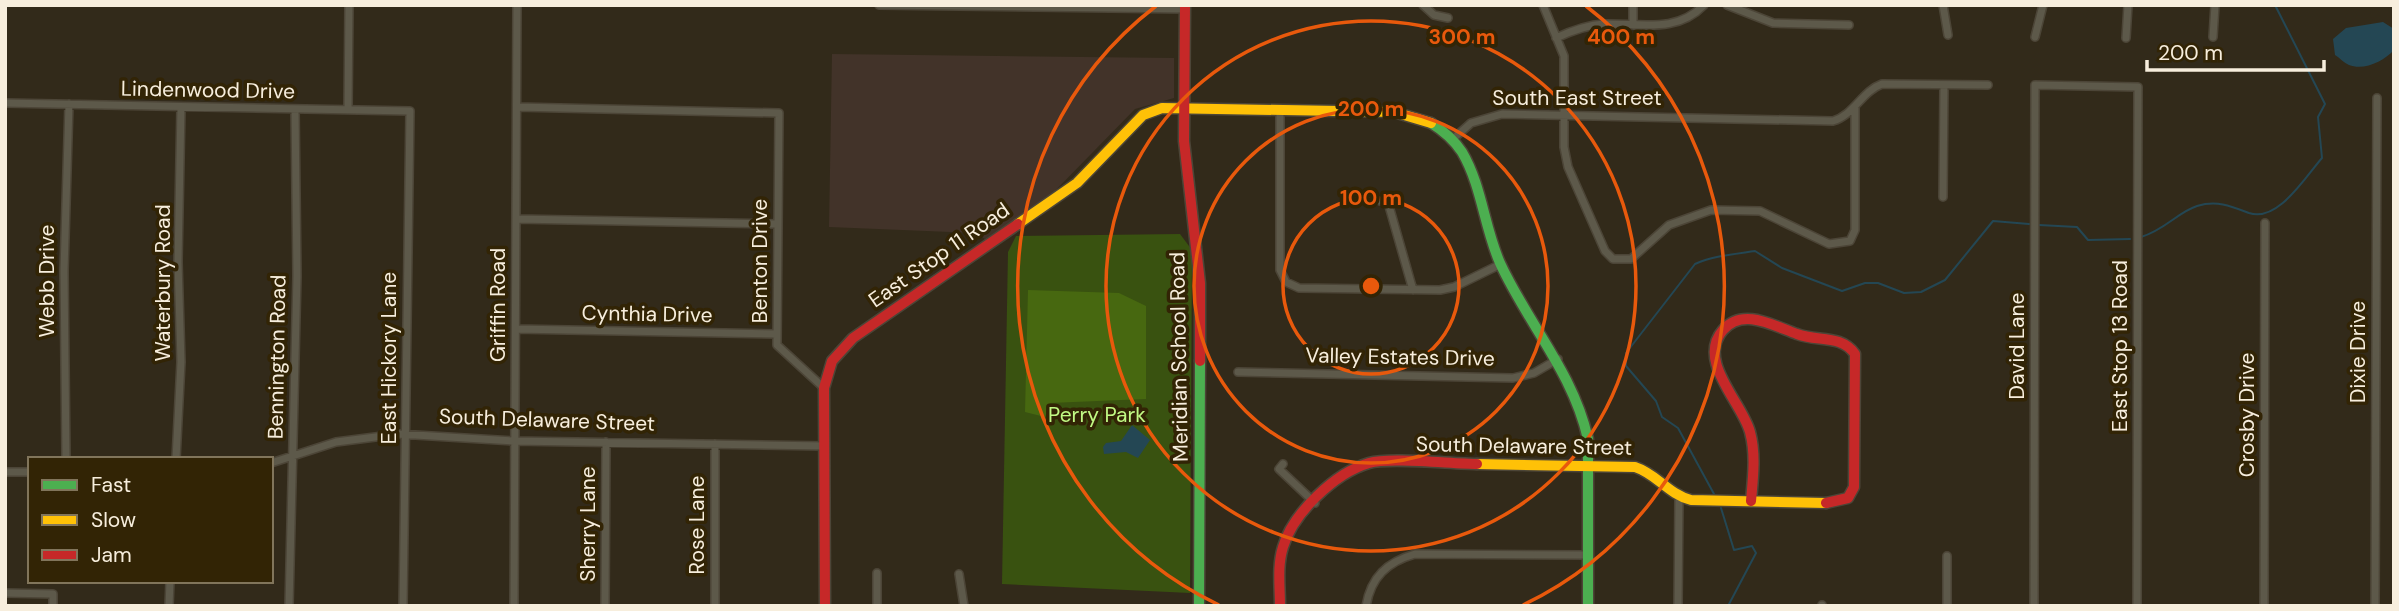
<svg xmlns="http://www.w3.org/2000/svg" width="2399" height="611" font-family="'DM Sans',sans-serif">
<rect width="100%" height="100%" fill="#322a1a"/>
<!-- education -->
<path fill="#423329" d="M832,54l342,4v40l-39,11 -84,86 -66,44 -10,-6 -146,-6z"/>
<!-- green -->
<path fill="#395210" d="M1180,234l12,16 -2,343 -188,-9 6,-332 8,-16z"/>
<!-- forest -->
<path fill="#476810" d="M1028,290l91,3 27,13v93l-96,4 -5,14 -20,-5z"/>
<!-- water -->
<path fill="#244754" d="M2383,22l11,7v21c-10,11 -30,21 -45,15 -5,-2 -9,-7 -14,-10l-2,-16 13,-11z
M1132,425l18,15 -12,18 -12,-6 -22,2 -1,-7 3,-4 15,-2z"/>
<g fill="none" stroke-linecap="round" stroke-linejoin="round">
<!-- stream -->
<path stroke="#244754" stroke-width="2" d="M2039,225l38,2 11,13 42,-1
M2141,237c24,-7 37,-25 56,-31 20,-6 34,0 52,7 29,10 57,-37 73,-55l-4,-41 7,-13 -50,-99
M1714,494l-36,-66 -16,-11 -6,-16 -30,-35v-13l69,-89c18,-8 40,-10 60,-13l27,17 60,23 23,-8h13l26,10 17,-1 24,-12 48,-59 36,3
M1721,508l13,42 18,-4 4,7 -28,53"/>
<!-- street casing -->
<g stroke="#4c4537" stroke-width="10">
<path id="street" d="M879,5l306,4
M1423,5l11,10 14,3
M1543,5l21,51v91l4,20 37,84 8,8h18l38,-34 42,-15 49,1 69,33 21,-3 5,-11v-124
M1633,5v20
M1727,5l46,18 76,2
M1943,5l5,30
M2035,37l8,-32
M2213,37l2,-32
M1556,38c15,-7 30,-13 48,-14 36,-1 72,10 100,-19
M2126,38l2,-33
M5,103l405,8 -7,495
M517,107l262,6 -2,232 47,43
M1280,109v161l6,12 13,6 141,2 14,-3 47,-23
M348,110l1,-105
M1453,139l18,-16 31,-9 331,7c21,-6 29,-30 49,-37l106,1
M1943,197l1,-112
M1380,201l7,-2 26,91
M517,219l261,5
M516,329l261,5
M1238,372l275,6 21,-5 24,-14
M66,459l-2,-188 5,-167
M176,459l5,-97 -3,-100 3,-155
M271,463l65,-21 63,-8 115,7 311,5
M1283,464l-4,5 36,34
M5,472h25
M1947,556v50
M959,574l5,32
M5,593l48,1v12
M169,606l1,-25
M289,606l8,-330 -2,-167
M514,606l3,-601
M605,606l1,-164
M715,606v-162
M877,606v-33
M1366,606c5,-29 21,-44 49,-52l173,1
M1678,606l1,-109
M1822,606v-1
M2034,606l1,-521 103,2 -1,519
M2264,606l1,-383
M2375,606l2,-508"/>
</g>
<!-- fast casing -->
<g stroke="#4c4537" stroke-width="13">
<path id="fast" d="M1431,123c13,8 23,17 31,29 20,34 22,75 38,111 28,61 73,109 88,176v167
M1199,606l1,-245"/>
</g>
<!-- slow casing -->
<g stroke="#4c4537" stroke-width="13">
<path id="slow" d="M1018,224l59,-41 66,-68 19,-7 232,4 37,11
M1477,464l158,3c22,7 33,27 56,33l135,3"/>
</g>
<!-- jam casing -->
<g stroke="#4c4537" stroke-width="13">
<path id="jam" d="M1185,5l-1,136 16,142v78
M1751,501c2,-23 5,-47 -1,-69 -8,-30 -54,-71 -27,-102 20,-23 51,-4 74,4 20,8 44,0 58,20l-1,133 -6,11 -22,5
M825,606l-1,-218 8,-27 21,-23 165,-114
M1280,606c0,-19 -3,-40 3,-59 10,-34 52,-74 86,-84 21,-6 83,1 108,1"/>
</g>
<!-- street -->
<use href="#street" stroke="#5d594a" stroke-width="7"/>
<!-- fast -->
<use href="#fast" stroke="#4caf50" stroke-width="10"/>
<!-- slow -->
<use href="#slow" stroke="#ffc107" stroke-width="10"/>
<!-- jam -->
<use href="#jam" stroke="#c62828" stroke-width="10"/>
</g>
<!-- distance rings -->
<g fill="none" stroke="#e8590c" stroke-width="3.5">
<circle cx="1371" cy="286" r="88"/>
<circle cx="1371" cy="286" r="177"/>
<circle cx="1371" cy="286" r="265"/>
<path d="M1219 605A353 353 0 0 1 1156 6M1586 6A353 353 0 0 1 1523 605"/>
</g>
<g text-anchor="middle" stroke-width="7" stroke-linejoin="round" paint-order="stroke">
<!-- street labels -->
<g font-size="21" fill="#f7eedd" stroke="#322405">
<text transform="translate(208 90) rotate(1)" y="7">Lindenwood Drive</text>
<text x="1577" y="105">South East Street</text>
<text transform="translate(939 255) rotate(-35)" y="7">East Stop 11 Road</text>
<text transform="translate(760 261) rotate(-90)" y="7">Benton Drive</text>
<text transform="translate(47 281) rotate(-90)" y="7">Webb Drive</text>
<text transform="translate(163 283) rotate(-90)" y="7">Waterbury Road</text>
<text transform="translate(498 305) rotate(-90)" y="7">Griffin Road</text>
<text transform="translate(647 314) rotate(1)" y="7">Cynthia Drive</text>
<text transform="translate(2017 346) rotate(-90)" y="7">David Lane</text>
<text transform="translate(2120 346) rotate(-90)" y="7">East Stop 13 Road</text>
<text transform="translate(2358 352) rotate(-90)" y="7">Dixie Drive</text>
<text transform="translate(277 357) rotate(-89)" y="7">Bennington Road</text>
<text transform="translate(1179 357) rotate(-91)" y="7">Meridian School Road</text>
<text transform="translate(1400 357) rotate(1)" y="7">Valley Estates Drive</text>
<text transform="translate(389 358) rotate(-90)" y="7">East Hickory Lane</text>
<text transform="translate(2247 415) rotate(-90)" y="7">Crosby Drive</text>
<text transform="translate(547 420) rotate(2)" y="7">South Delaware Street</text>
<text transform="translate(1524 446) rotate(1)" y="7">South Delaware Street</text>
<text transform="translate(588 524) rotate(-90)" y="7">Sherry Lane</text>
<text transform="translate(697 525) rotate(-90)" y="7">Rose Lane</text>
</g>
<!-- park labels -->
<g font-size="21" fill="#c1f984" stroke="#322405">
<text x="1097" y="422">Perry Park</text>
</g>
</g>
<circle cx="1371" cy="286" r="10" fill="#e8590c" stroke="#322405" stroke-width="3.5"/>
<g font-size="21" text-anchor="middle" font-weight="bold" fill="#e8590c" stroke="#322405" stroke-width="7" stroke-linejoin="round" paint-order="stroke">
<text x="1621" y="44">400 m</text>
<text x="1462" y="44">300 m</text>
<text x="1371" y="116">200 m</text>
<text x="1371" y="205">100 m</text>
</g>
<!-- border -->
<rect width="2399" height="611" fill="none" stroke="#f7eedd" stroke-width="14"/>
<!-- legend -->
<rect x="28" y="457" width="245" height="126" fill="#322405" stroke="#81755b" stroke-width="2"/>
<rect x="42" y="480" width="35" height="10" fill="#4caf50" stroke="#81755b" stroke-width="2"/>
<text x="91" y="492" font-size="21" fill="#f7eedd">Fast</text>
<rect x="42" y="515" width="35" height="10" fill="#ffc107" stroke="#81755b" stroke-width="2"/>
<text x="91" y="527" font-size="21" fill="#f7eedd">Slow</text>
<rect x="42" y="550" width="35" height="10" fill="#c62828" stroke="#81755b" stroke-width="2"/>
<text x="91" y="562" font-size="21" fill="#f7eedd">Jam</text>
<!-- scale -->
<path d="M2147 60v10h177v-10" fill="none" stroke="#f7eedd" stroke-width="3.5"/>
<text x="2158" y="60" font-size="21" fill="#f7eedd" stroke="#322405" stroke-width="5" paint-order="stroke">200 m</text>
</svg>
